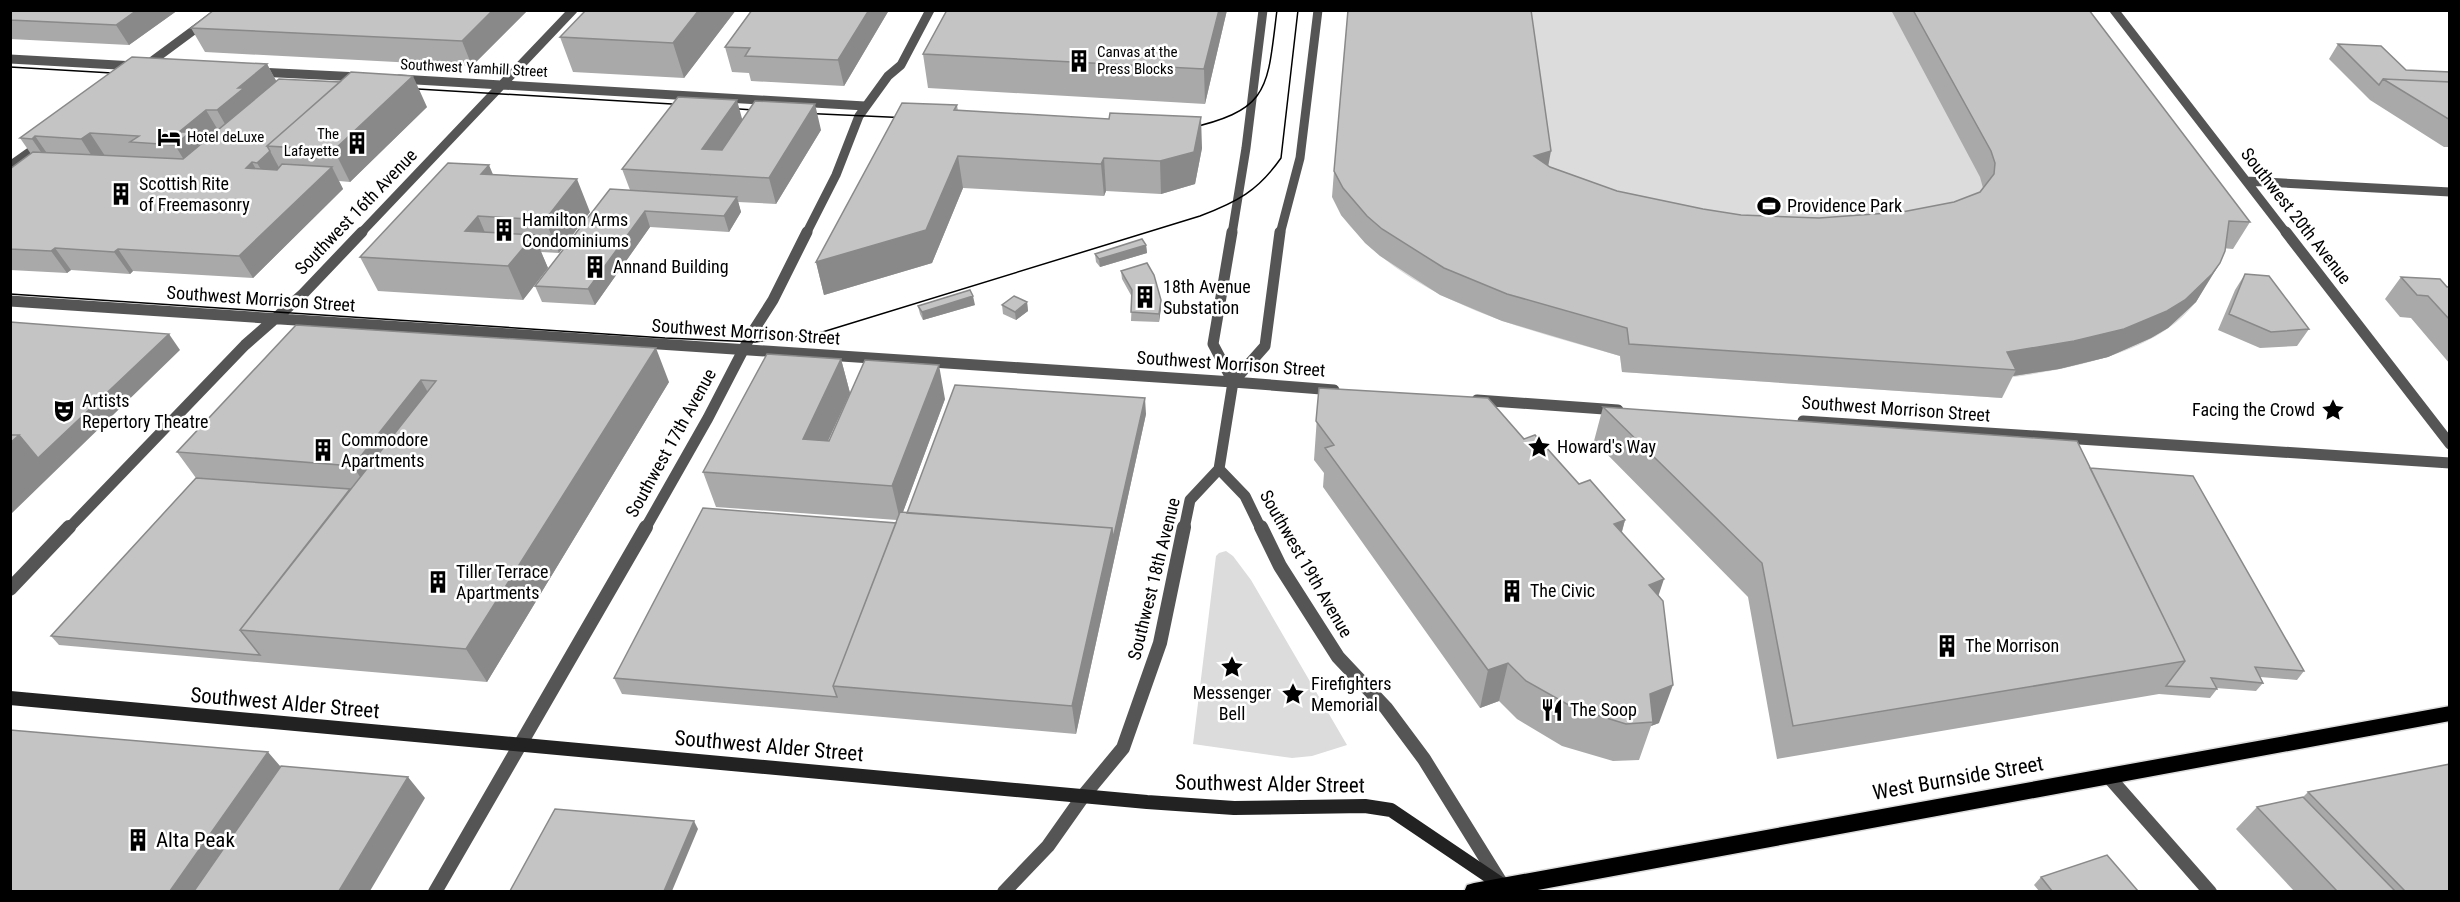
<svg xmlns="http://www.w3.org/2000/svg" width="2460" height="902" font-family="'Roboto Condensed',sans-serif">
<rect width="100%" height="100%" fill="#fff"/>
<!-- green -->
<path fill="#dcdcdc" d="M1348,11h712l173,238 -20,-1c-2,13 -3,27 -9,40 -32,67 -146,83 -211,92l9,18 -380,-26 -2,-16c-100,-28 -213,-55 -279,-141z
M1226,551l7,5 18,24 96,165 -35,11 -20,2 -99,-14 23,-188 3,-3z"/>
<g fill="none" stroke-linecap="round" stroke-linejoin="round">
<!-- primary casing -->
<g stroke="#dbdbdb" stroke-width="3">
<path id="primary" d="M2450,706v15l-923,171h-63l3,-7 7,-2z"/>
</g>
<!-- minor-far2 -->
<path stroke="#555" stroke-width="9" d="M2114,10l173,224
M10,59l125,7
M258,72l102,5
M399,79l466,27
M2246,181l204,11
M360,234l213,-224"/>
<!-- minor-far1 -->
<path stroke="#555" stroke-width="11" d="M2286,232l164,212
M10,301l1223,81
M68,529l177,-184 57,-50 60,-63"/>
<!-- minor -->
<path stroke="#555" stroke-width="14" d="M10,589l59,-62
M2108,776l102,116"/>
<!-- tertiary-far2 -->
<path stroke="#555" stroke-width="9" d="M144,67l77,-57
M10,166l31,-22
M806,234l30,-59 23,-59 29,-40 13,-11 29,-55
M1232,234l14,-86 17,-138
M1280,234l20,-76 18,-148"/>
<!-- tertiary-far1 -->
<path stroke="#555" stroke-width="11" d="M1232,232l-19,112 20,38
M1233,382l101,8
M1477,400l141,10
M1803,421l647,42
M1219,469l26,27 16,33
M645,529l63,-111 44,-85 21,-33 34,-68
M1184,529l6,-29 29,-31 14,-87 32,-36 15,-114"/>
<!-- tertiary -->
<path stroke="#555" stroke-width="14" d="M1261,527l19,39 58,91 48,51 38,51 77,124
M435,892l211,-365
M1004,892l44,-46 36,-51 39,-47 37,-105 24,-116"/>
<!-- secondary -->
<path stroke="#222" stroke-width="14" d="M10,698l1137,104 87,6 131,-2 26,4 111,75"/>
<!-- primary -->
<use href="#primary" fill="#000" fill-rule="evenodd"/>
<!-- tram -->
<path stroke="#000" stroke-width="1.5" d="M10,67l119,7
M401,88l288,17
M725,108l41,3
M799,113l111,5
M1186,129c85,-19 81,-40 91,-119
M10,294l655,44 90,4 61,-8 384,-118c37,-14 58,-25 81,-58l17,-148"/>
</g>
<!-- wall -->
<path fill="#a9a9a9" d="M10,10h168l-49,35 -119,-6z
M214,10h314l-56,56 -267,-14 -14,-24z
M586,10h150l-52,68 -111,-6 -13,-35z
M752,10h137l-45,76 -93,-5 -2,-8 -17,-1 -7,-25z
M947,10h280l-22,94 -277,-16 -5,-34z
M1891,10h198l161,212 -17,27 -8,-1 -29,54 -28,26 -17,10 -43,19 -49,12 -46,7 -11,22 -380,-26 -2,-16 -118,-35 -62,-26 -60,-39 -15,-13 -24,-28 -9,-18 2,-26 214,-5 69,25 86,18 38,6 78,3 83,-6 52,-10 26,-10 3,-4 -3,-11z
M2338,44l68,26 44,2v75h-6l-74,-47 -41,-41z
M267,64l9,17 151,26 -77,75 -11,-1 4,8 -90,89 -120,-7 -3,3 -59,-4 -4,3 -57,-3v-101l21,-15 -11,-16z
M957,105l1,6 244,37 -7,36 -34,10 -55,-3 -2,5 -141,-8 -31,75 -108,32 -8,-33z
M743,119l78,11 -45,74 -38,-2 3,10 -12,20 -79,-5 -55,78 -53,-3 -7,-16 95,-96 -8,-21z
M493,175l97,37 -31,41 -18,-1 7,16 -25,32 -145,-9 -18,-34z
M1146,245l1,8 -47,14 -4,-5 -1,-8z
M1121,271l40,37 -2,14 -28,-1 1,-24 -10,-18z
M2245,274l64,55 -12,17 -37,2 -42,-18 17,-40z
M2401,277l49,10v77l-39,-46 -11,-1 -15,-18z
M1027,302l1,9 -12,9 -13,-6 -1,-9z
M975,305l-52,15 -3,-6 -2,-8z
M296,325l373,57 -182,300 -428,-37 -8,-9 145,-158 -19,-26z
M841,359l9,34 -22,48 117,-42 -42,113 4,1 239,-99 -70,320 -454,-40 -8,-16 282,-155 1,-3 -181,-13 -13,-35z
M1319,388l205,51 55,45 46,36 -3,12 36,64 1,127 -8,3 -12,34 -26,1 -51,-15 -45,-27 -18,-18 -19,7 -157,-221 1,-14 -10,-13z
M1603,407l487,61 214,203 -7,9 -37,-3 3,6 -7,8 -40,-3 1,1 -7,9 -51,-4 -382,65 -29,-162 -154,-156z
M2308,792l142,99h-156l-58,-62 21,-22 46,-10z
M2041,877l97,14h-99l-5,-6z"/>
<!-- shaded-wall -->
<path fill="#898989" d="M137,10h41l-49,35 -13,-20z
M493,10h35l-56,56 -10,-25z
M699,10h37l-52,68 -11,-35z
M869,10h20l-45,76 -6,-26z
M1219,10h8l-22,94 -1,-35z
M267,64l19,35 -49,46 -20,-35 21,-22z
M413,76l14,31 -77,75 -16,-32z
M737,100l7,26 -34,50 -8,-27z
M815,104l6,26 -45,74 -7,-26z
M206,110l21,35 -31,35 -21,-35 4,-13z
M1201,117l1,31 -7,36 -34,10 -1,-33z
M90,133l23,35 -9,7 -23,-36z
M35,136l25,36 -4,2 -24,-35z
M270,151l12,22 -12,11 -13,-21z
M1551,151l-5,27 -12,-22z
M958,156l5,32 -31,75 -108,32 -8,-33z
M1104,158l2,33 -2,5 -3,-32z
M252,162l12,22 -18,-16z
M489,165l14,33 -22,-24z
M332,167l11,22 -90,89 -14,-22z
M577,179l13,33 -31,41 -14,-33z
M737,197l4,15 -12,20 -5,-16z
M645,211l5,16 -55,78 -7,-16z
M478,216l14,33 -27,-18z
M534,235l14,33 -25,32 -15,-34z
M1146,245l1,8 -47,14 -1,-8z
M55,248l16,22 -4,3 -16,-22z
M118,249l15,22 -3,3 -16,-22z
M2220,263l-24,39 -28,26 -17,10 -43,19 -49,12 -46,7 3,-6 -9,-18z
M973,296l2,9 -52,15 -1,-8z
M1161,300v8l-2,14v-8z
M1027,302l1,9 -12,9 -1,-8z
M169,334l11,16 -170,165v-72l9,-8z
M656,348l13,34 -182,300 -21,-33z
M841,359l9,34 -37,80 -10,-34z
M939,365l6,34 -45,121 -8,-34z
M421,380l19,34 -65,86 -22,-34z
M1145,398l1,16 -70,320 -4,-28 40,-178z
M1625,520l-11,39v-35z
M1664,579l-13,39 -2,-33z
M1508,663l-9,38 -19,7 8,-38z
M1673,685l-14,38 -8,3 2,-4 -3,-28z
M268,752l31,36 -69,103h-60z
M408,777l17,21 -55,93h-31z
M694,821l4,8 -26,62h-8z"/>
<!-- building -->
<path fill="#c4c4c4" stroke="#898989" stroke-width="1.5" d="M10,10h127l-21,15 -106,-5z
M214,10h279l-31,31 -271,-13z
M586,10h113l-26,33 -113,-6z
M752,10h117l-31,50 -93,-4 5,-8 -25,-1z
M947,10h272l-15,59 -281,-15z
M1348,10h183l20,141 -17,5 16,11 67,24 86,18 38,6 78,3 83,-6 52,-10 26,-10 14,-18 1,-11 -4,-12 -78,-141h176l161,212 -21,-1 -4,30 -5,12 -8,11 -27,26 -18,11 -43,18 -50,12 -67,11 9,18 -387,-26 -2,-16 -120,-34 -63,-26 -62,-39 -15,-13 -24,-28 -9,-17z
M2338,44l43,2 25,24 44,2v10l-67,-3 -4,6z
M132,57l135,7 -29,24h6l-27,22h-11l-27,22h11l-15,13 -45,-3 9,-6 -49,-3 -9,6 -46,-3 -3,3 -12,-1z
M351,72l62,4 -79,74 -67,-4z
M279,79l61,3 -73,64 3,5 -13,12 -5,-1 -6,6 31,2 5,-6 50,3 -93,89 -121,-7 -4,3 -59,-4 -4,3 -41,-2v-80l23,-17 150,7z
M2383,79l67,3v38z
M678,97l59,3 -35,49 20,1 33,-49 60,3 -46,74 -147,-9z
M902,103l55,2 -3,5 155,9 1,-6 91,4 -7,35 -34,9 -56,-3 -3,6 -143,-8 -32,74 -110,32z
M448,163l41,2 -8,9 96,5 -32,41 -67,-4 -13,15 69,4 -26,31 -148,-9z
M610,189l127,8 -13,19 -79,-5 -57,78 -53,-3z
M1142,239l4,6 -47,14 -4,-5z
M1147,263l7,12 7,25 -2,14 -28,-2 1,-22 -11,-19z
M2245,274l24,2 40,53 -38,3 -42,-18z
M2401,277l39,2 7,8h3v33l-22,-24 -11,-1z
M970,290l3,6 -51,16 -4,-6z
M1014,296l13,6 -12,10 -13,-7z
M10,322l159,12 -131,124 -19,-23h-9z
M296,325l360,23 -190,301 -226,-19 196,-249 -15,-1 -68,86 -176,-14z
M767,354l74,5 -38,80 26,2 36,-81 74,5 -47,121 -189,-14z
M955,385l190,13 -32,141 -1,-11 -205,-15z
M1319,388l169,10 36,41 11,-4 44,49 11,-4 35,40 -11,4 50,55 -15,6 14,16 10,84 -23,9 3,28 -27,2 -52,-16 -48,-27 -18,-18 -20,7 -163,-222 9,-3 -18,-24z
M1603,407l474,34 108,220 -392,65 -31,-163z
M10,435h9l-9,8z
M2090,468l103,8 111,195 -49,-4 8,16 -52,-5 6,11 -51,-3 19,-25z
M196,478l154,11 -110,141 20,25 -209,-19z
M703,508l193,15 -63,163 4,11 -223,-19z
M900,512l212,16 -40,178 -239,-20z
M10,730l258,22 -98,139h-160z
M2450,764v127h-45l-97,-99z
M281,766l127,11 -69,114h-145z
M2303,797l92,94h-58l-80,-84z
M555,809l139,12 -30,70h-154z
M2107,855l31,36h-86l-11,-14z"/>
<!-- icons -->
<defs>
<g id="building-bare" transform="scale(1.8)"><path d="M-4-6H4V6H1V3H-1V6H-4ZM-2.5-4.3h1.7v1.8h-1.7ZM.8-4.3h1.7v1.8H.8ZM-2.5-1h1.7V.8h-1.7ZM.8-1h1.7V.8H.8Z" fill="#000" stroke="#fff" stroke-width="2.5" paint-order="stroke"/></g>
<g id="hotel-bare" transform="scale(1.8)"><path d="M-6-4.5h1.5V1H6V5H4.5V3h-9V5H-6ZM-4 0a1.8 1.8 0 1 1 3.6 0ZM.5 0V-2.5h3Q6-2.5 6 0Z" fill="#000" stroke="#fff" stroke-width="2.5" paint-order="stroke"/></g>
<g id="stadium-bare" transform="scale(1.8)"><path d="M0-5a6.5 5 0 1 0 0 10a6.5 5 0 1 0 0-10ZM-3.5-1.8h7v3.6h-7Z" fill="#000" stroke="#fff" stroke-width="2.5" paint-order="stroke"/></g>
<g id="sight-bare" transform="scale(1.8)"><path d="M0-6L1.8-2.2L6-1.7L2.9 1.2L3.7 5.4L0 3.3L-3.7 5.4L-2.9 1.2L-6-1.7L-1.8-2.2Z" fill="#000" stroke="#fff" stroke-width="2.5" paint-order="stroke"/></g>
<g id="theatre-bare" transform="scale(1.8)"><path d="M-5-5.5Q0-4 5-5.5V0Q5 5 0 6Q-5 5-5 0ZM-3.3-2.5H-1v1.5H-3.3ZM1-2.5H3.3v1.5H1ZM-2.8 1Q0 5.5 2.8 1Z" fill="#000" stroke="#fff" stroke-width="2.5" paint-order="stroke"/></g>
<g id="restaurant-bare" transform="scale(1.8)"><path d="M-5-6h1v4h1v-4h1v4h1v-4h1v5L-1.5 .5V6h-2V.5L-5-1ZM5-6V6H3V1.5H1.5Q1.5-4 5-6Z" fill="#000" stroke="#fff" stroke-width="2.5" paint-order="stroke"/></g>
</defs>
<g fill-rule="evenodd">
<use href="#building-bare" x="1079" y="61"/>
<use href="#hotel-bare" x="169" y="137"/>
<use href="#building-bare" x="357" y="143"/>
<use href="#building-bare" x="121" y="194"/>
<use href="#stadium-bare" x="1769" y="206"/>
<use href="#building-bare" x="504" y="230"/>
<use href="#building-bare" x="595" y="267"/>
<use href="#building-bare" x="1145" y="297"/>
<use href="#sight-bare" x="2333" y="410"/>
<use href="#theatre-bare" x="64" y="411"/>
<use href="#sight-bare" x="1539" y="447"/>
<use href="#building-bare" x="323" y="450"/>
<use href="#building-bare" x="438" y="582"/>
<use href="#building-bare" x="1512" y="591"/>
<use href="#building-bare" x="1947" y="646"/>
<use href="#sight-bare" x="1232" y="667"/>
<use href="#sight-bare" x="1293" y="694"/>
<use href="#restaurant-bare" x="1552" y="710"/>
<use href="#building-bare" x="138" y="840"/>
</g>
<g text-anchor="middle" stroke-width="5" stroke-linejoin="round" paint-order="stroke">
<!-- far-poi labels -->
<g font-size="15" fill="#000" stroke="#fff" text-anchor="start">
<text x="1097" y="57">Canvas at the<tspan x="1097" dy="17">Press Blocks</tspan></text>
<text x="339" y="139" text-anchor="end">The<tspan x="339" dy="17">Lafayette</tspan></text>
<text x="187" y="142">Hotel deLuxe</text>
</g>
<!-- far-street labels -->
<g font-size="15" fill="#000" stroke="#fff">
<text transform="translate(474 68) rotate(3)" y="5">Southwest Yamhill Street</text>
</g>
<!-- poi labels -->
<g font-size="18" fill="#000" stroke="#fff" text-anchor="start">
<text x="139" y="190">Scottish Rite<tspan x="139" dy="21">of Freemasonry</tspan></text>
<text x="1787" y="212">Providence Park</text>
<text x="522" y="226">Hamilton Arms<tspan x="522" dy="21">Condominiums</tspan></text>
<text x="613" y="273">Annand Building</text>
<text x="1163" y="293">18th Avenue<tspan x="1163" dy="21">Substation</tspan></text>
<text x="82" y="407">Artists<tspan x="82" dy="21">Repertory Theatre</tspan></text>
<text x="2315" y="416" text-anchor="end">Facing the Crowd</text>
<text x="341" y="446">Commodore<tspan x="341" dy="21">Apartments</tspan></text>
<text x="1557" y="453">Howard's Way</text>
<text x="456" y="578">Tiller Terrace<tspan x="456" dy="21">Apartments</tspan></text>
<text x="1530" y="597">The Civic</text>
<text x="1965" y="652">The Morrison</text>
<text x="1311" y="690">Firefighters<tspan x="1311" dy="21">Memorial</tspan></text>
<text x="1232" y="699" text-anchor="middle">Messenger<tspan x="1232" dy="21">Bell</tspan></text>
<text x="1570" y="716">The Soop</text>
</g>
<!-- street labels -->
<g font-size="18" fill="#000" stroke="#fff">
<text transform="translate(356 212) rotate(-46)" y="6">Southwest 16th Avenue</text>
<text transform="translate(2296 216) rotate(52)" y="6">Southwest 20th Avenue</text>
<text transform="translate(261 299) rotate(4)" y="6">Southwest Morrison Street</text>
<text transform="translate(746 332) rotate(4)" y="6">Southwest Morrison Street</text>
<text transform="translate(1231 364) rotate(4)" y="6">Southwest Morrison Street</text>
<text transform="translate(1896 409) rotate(4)" y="6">Southwest Morrison Street</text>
<text transform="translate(671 443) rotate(-61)" y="6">Southwest 17th Avenue</text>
<text transform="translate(1306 564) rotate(60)" y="6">Southwest 19th Avenue</text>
<text transform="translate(1154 579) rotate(-76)" y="6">Southwest 18th Avenue</text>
</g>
<!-- near-street labels -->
<g font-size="21" fill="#000" stroke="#fff">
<text transform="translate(285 703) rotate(5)" y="7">Southwest Alder Street</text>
<text transform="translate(769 746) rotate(5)" y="7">Southwest Alder Street</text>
<text transform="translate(1958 778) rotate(-10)" y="7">West Burnside Street</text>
<text transform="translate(1270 784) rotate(1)" y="7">Southwest Alder Street</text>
</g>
<!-- near-poi labels -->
<g font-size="21" fill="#000" stroke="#fff" text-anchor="start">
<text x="156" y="847">Alta Peak</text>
</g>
</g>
<!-- border -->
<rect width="2460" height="902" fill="none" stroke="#000000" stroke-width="24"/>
</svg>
